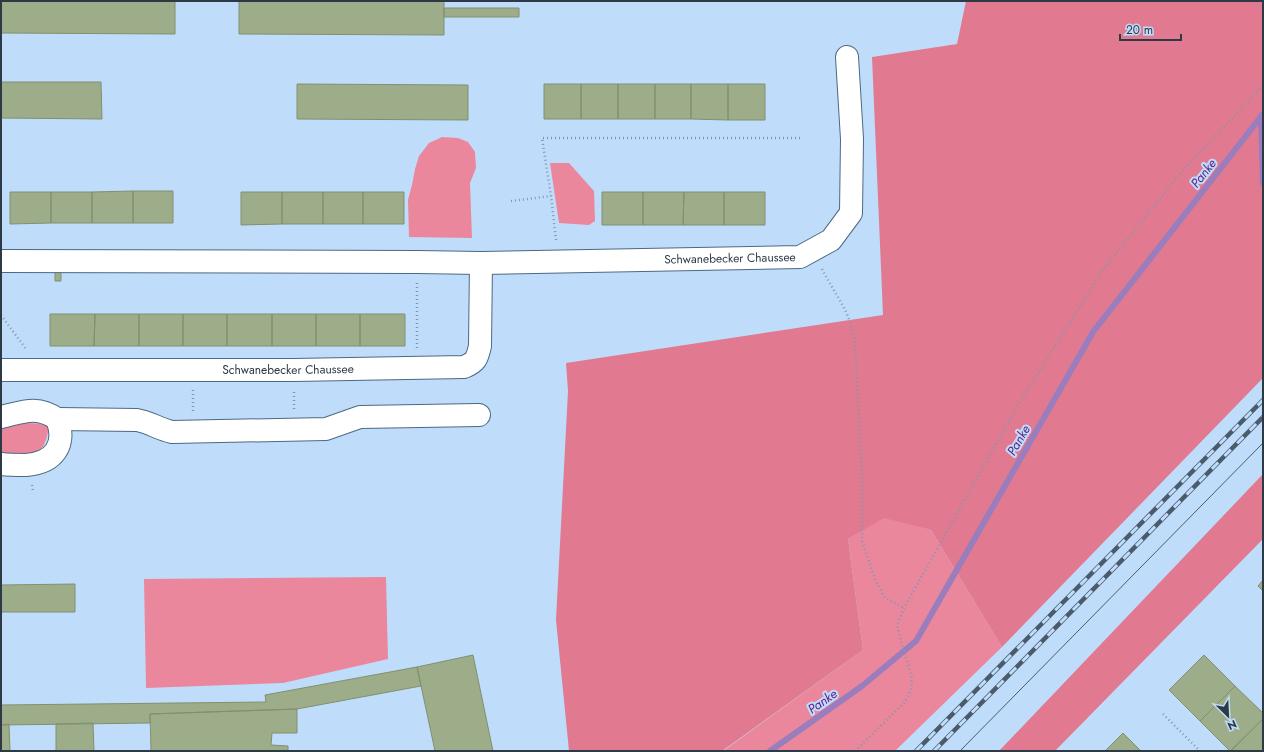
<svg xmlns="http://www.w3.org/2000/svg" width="1264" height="752" font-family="Jost,sans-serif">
<rect width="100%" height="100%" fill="#bfddfb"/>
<!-- green -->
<path fill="#eb879c" d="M442,137l16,1 10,4 7,10 1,16 -6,15 2,55 -63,-1 -1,-37 4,-15 3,-16 4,-13 10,-13z
M550,163h19l25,28 1,30 -6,4 -30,-2z
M26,423l23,1c-1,11 -4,28 -17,31 -9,3 -21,2 -31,3v-29z
M884,517l47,13 71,117 -107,104h-172l140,-101 -15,-111z
M386,577l2,82 -105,24 -137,5 -2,-109z"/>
<!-- forest -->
<path fill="#e17a90" d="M966,1h297v377l-261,269 -71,-117 -47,-12 -36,21 15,111 -141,101h-153l-13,-131 12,-229 -2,-28 317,-48 -11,-258 85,-13z
M1263,474v65l-208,212h-56z"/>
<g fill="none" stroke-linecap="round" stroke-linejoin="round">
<!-- stream -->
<path stroke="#997dbd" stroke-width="6" d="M1261,116l2,67
M770,751l92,-65 54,-45 177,-309 170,-218"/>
</g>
<!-- building -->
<path fill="#9dad8a" stroke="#81906e" d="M1,1h174v33l-174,-1z
M239,1h205v34l-205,-1z
M444,8h75v9h-75z
M1,82h100l1,37 -101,-1z
M297,84l171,1v35l-171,-1z
M544,84h37v35h-37z
M581,84h37v35h-37z
M618,84h37v35h-37z
M655,84h36v35h-36z
M691,84h37v36l-37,-1z
M728,84h37v36h-37z
M133,191v32h-41v-31z
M133,191h40v32h-40z
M10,192h41v31l-41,1z
M51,192h41v31h-41z
M241,192h41v32l-41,1z
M282,192h41v32h-41z
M323,192h40v32h-40z
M363,192h41v32h-41z
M602,192h41v33h-41z
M643,192h41l-1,33h-40z
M684,192h40v33h-41z
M724,192h41v33h-41z
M55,272h6v9h-6z
M50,314h45l-1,32h-44z
M95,314h44v32h-45z
M139,314h44v32h-44z
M183,314h44v32h-44z
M227,314h45v32h-45z
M272,314h44v32h-44z
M316,314h44v32h-44z
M360,314h45v32h-45z
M1263,580v11l-5,-5z
M75,584v28h-74v-27z
M473,655l20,96h-58l-18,-84z
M1204,655l31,31 -35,35 -31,-31z
M417,667l4,19 -124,23 -147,5v9l-149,2v-20l265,-3 -1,-7z
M1235,686l28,27v6l-33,32 -30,-30z
M297,709v24h-25l-1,12 17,1v5h-137l-1,-37z
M1263,719v32h-32z
M93,723l1,28h-38v-27z
M9,724l1,27h-9v-26z
M1123,733l18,18h-36z"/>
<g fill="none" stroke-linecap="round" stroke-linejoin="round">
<!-- minor casing -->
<g stroke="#4d6882" stroke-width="24">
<g id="minor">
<path id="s1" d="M1,261l416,1 64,1 319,-6 31,-17 20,-27 1,-74 -5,-82"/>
<path id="s2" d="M1,370h293l170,-3c12,-5 13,-8 16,-21l1,-83"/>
<path d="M1,417c22,-5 36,-12 56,2 10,26 -3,44 -31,46 -8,0 -17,0 -25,-1"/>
<path d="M57,419l80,1c12,2 22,9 35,12l154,-3 34,-12 119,-2"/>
</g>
</g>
<!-- path -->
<path stroke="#8197ae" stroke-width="2.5" stroke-dasharray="1 3" stroke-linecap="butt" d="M511,201l40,-5
M556,240l-5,-44 -9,-58h258
M822,269c7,14 16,27 23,41 5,10 8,21 10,32l7,133v66l13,38 10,19 19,10
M1,315l25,34
M417,348v-65
M193,390v21
M294,409v-19
M32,485l1,7
M1163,714l37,37
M855,751l50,-49 6,-13 1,-11 -13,-44 -2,-9 7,-17 114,-203 85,-135 73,-92 87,-93"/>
<!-- minor -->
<use href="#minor" stroke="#fff" stroke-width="22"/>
<!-- tram -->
<path stroke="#4b5b6a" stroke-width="1" d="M960,751l303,-308"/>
<!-- rail casing -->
<g stroke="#4b5b6a" stroke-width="4.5">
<path id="rail" d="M916,751l347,-351
M934,751l329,-334"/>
</g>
<!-- rail -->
<use href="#rail" stroke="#bfddfb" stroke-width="3" stroke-dasharray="9" stroke-linecap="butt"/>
</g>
<g text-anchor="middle" stroke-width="4" stroke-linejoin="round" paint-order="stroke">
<!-- street labels -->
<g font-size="12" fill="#2d3945" stroke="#bfddfb">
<text dy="4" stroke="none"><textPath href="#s1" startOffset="729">Schwanebecker Chaussee</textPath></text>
<text dy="4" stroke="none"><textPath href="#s2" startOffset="287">Schwanebecker Chaussee</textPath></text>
</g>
<!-- water labels -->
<g font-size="13" font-style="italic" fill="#5f2488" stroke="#bfddfb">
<text transform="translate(1203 173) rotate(-52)" y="5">Panke</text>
<text transform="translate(1018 440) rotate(-60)" y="5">Panke</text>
<text transform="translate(822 701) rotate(-35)" y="5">Panke</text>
</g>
</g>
<!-- border -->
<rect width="1264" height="752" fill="none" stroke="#2d3945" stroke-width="4"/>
<!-- north arrow -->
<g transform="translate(1228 716) rotate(156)" stroke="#bfddfb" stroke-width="3" paint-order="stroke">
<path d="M0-3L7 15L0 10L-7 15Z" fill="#2d3945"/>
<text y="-6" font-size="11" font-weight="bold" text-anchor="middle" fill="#2d3945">N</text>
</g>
<!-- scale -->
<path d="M1120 34v6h61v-6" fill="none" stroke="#2d3945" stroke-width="2"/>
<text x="1126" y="34" font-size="12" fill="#2d3945" stroke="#bfddfb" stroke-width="3" paint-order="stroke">20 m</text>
</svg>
